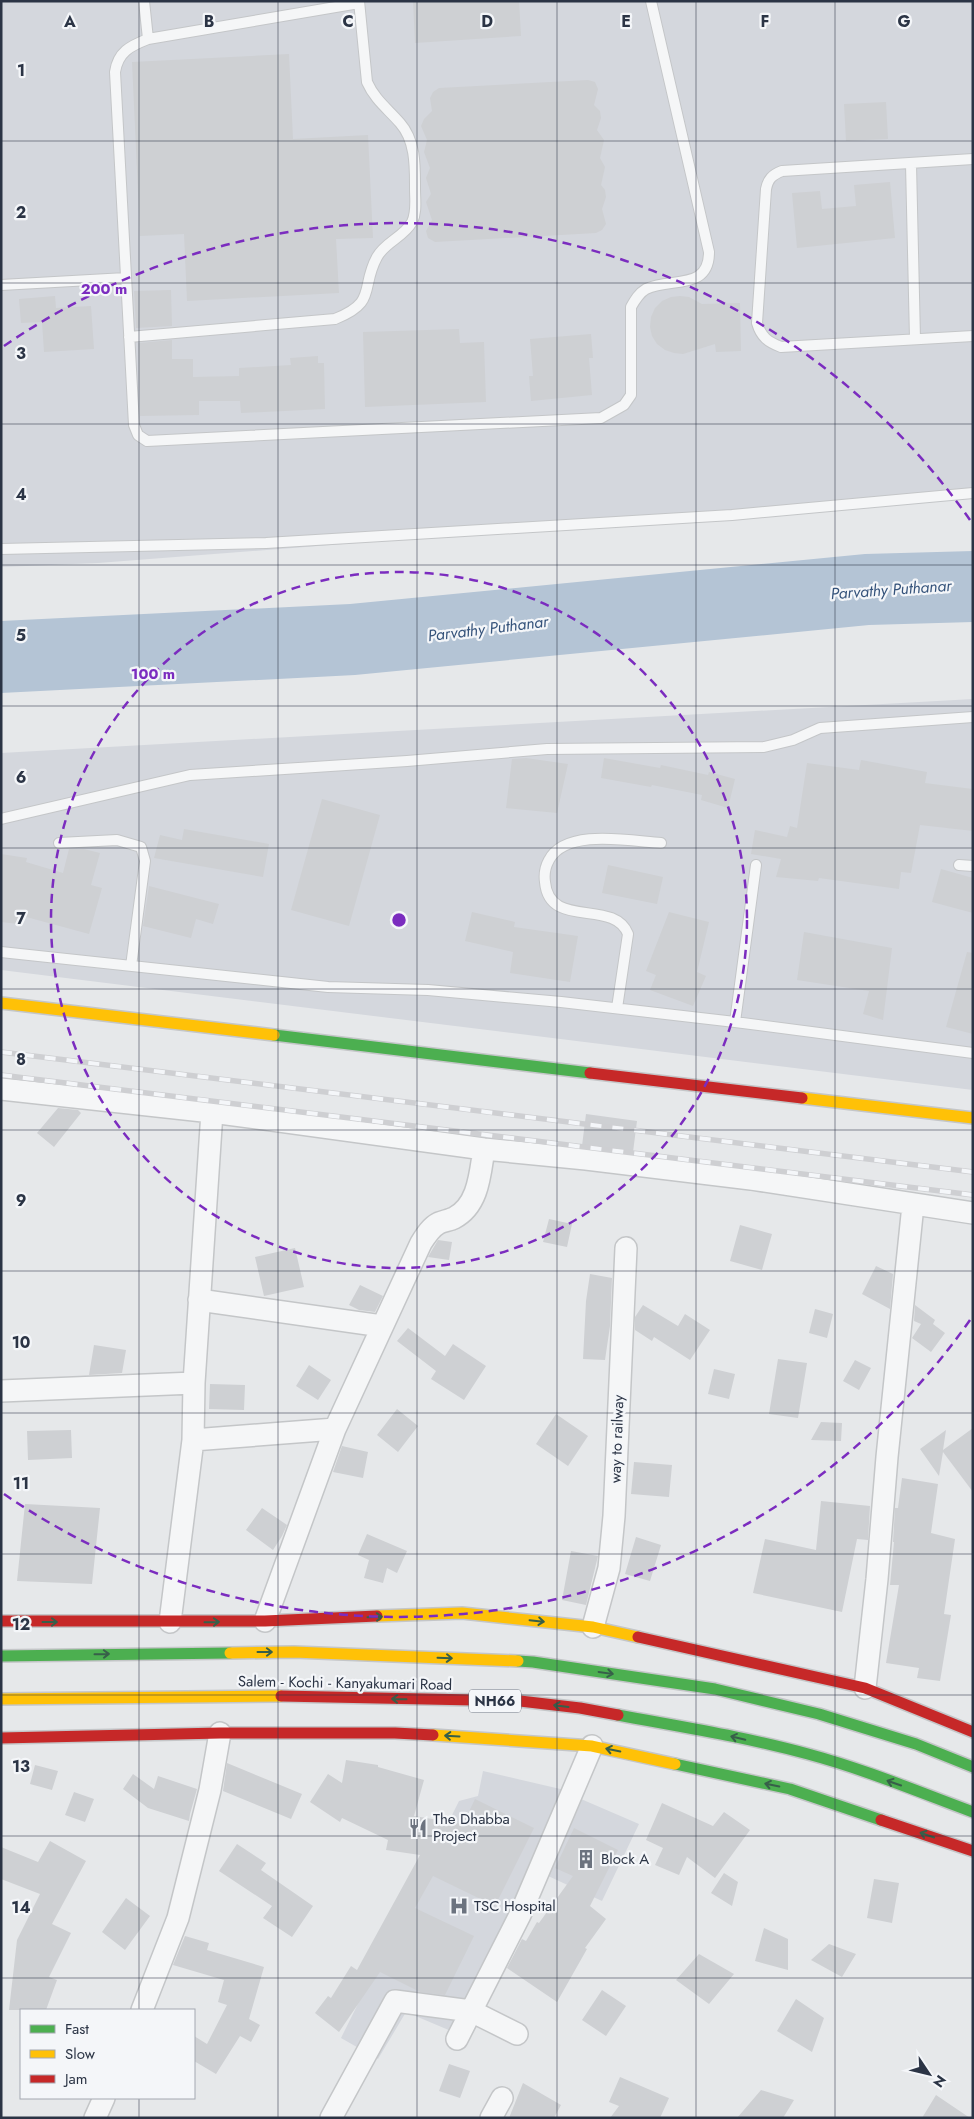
<svg xmlns="http://www.w3.org/2000/svg" width="974" height="2119" font-family="Jost,sans-serif">
<rect width="100%" height="100%" fill="#e6e8ea"/>
<!-- built -->
<path fill="#d4d7dd" d="M1,1h972v494l-875,68 -97,4z
M973,699v391l-972,-120v-217z
M483,1771l86,20 -118,240 -45,-19 -28,47 -37,-21 118,-237 19,-5z
M581,1799l58,25 -37,77 -56,-26z"/>
<!-- water -->
<path fill="#b4c4d5" d="M973,551v71l-104,3 -514,50 -354,18v-72l349,-17 515,-50z"/>
<!-- building -->
<path fill="#ced0d3" d="M413,1h106l2,35 -106,7z
M289,54l4,85 75,-4 5,103 -37,1 3,54 -152,8 -3,-67 -44,2 -8,-174z
M588,80l7,2 3,7 -4,16 6,6 1,7 -4,12 7,10 -4,18 5,9 -4,18 4,5 1,7 -4,12 4,15 -4,6 -6,3 -161,9 -7,-4 -2,-7 6,-11 -6,-18 5,-8 -5,-16 4,-10 -6,-16 3,-12 -6,-14 3,-7 8,-8 -2,-13 3,-6 6,-4z
M886,102l2,37 -42,2 -2,-37z
M890,182l5,56 -98,10 -5,-55 28,-2 2,18 34,-3 -2,-21z
M171,290l1,36 -36,2 -2,-37z
M55,296l1,12 35,-2 3,43 -50,3 -2,-30 -21,1 -2,-24z
M680,296l9,1 13,7 38,-1 1,48 -25,1 -1,-8 -32,10 -9,-1 -9,-3 -8,-6 -5,-8 -2,-9 1,-10 4,-9 7,-7 9,-4z
M459,329l1,14 24,-1 2,60 -121,5 -2,-75z
M591,334l2,24h-4l3,37 -61,6 -2,-25h4l-3,-37z
M172,340v19h21v18l46,-1v-8l52,-3 -1,-7 28,-2v7h6l1,46 -84,4 -1,-12h-41v14l-59,1 -2,-73z
M526,758l42,6 -11,49 -51,-5 6,-49z
M604,758l56,10 1,-3 47,10 1,-3 26,7 -7,29 -27,-8 1,-5 -50,-10 -1,2 -50,-9z
M861,760l66,12 -2,11 48,6v42l-53,-6 -9,48 -10,-1 -2,17 -80,-11 -1,3 -42,-4 5,-18 -30,-5 4,-24 32,7 3,-11 7,2 10,-65 52,7z
M322,799l58,16 -31,111 -58,-16z
M184,829l85,15 -6,33 -109,-19 6,-23 22,5z
M69,849h15l16,4 -9,32 11,3 -13,46 -70,-19 -1,9 -17,-2v-68l26,4 -1,4 37,11z
M608,865l55,12 -6,27 -55,-11z
M941,869l32,9v35l-41,-11z
M149,886l70,18 -6,20 -17,-5 -5,19 -48,-12z
M472,912l43,10 -1,5 64,9 -8,46 -60,-9 3,-21 -48,-11z
M669,912l40,10 -12,50 9,4 -13,30 -43,-16 6,-15 -10,-4z
M804,932l88,16 -9,72 -20,-6 6,-23 -72,-11z
M967,952l6,1v81l-27,-7z
M58,1108l20,2 3,3 -27,34 -17,-14z
M586,1114l51,7 -4,31 -51,-6z
M549,1219l23,5 -5,23 -24,-5z
M740,1225l32,9 -10,36 -32,-9z
M438,1240l14,2 -3,18 -21,-3z
M295,1248l9,39 -40,9 -9,-39z
M876,1266l17,8 -3,35 -28,-15z
M590,1274l22,4 -2,48 -5,34 -22,-1 3,-58z
M360,1285l23,11 -8,16 -16,-2 -10,-5z
M643,1305l35,21 7,-12 25,16 -20,30 -36,-23 -2,4 -17,-11v-13z
M915,1305l20,15 -2,4 12,9 -14,19 -19,-14 9,-14 -7,-3z
M815,1309l18,5 -6,24 -18,-5z
M408,1328l37,28 8,-12 33,22 -22,34 -33,-21 5,-8 -39,-30z
M94,1345l32,5 -4,23 -33,2z
M778,1359l29,4 -9,55 -29,-4z
M855,1360l16,8 -12,22 -16,-9z
M309,1365l22,15 -13,20 -22,-14z
M714,1369l21,5 -6,25 -21,-5z
M210,1384l35,1 -1,25 -35,-1z
M397,1409l21,17 -20,26 -21,-17z
M556,1414l32,22 -20,30 -32,-22z
M821,1422l21,1 -1,18 -30,-1z
M973,1428v64l-30,-40 -4,24 -19,-27 26,-19 -3,20z
M71,1430l1,28 -44,2 -1,-29z
M342,1446l26,6 -5,26 -30,-6z
M634,1462l38,3 -3,32 -38,-3z
M902,1478l36,6 -7,49 24,6 -11,75 7,1 -11,66 -23,-3 2,-10 -33,-5 13,-78h-9l4,-43h-1l2,-34h3z
M821,1501l49,5 -2,34 -11,-1 -15,73 -89,-19 12,-54 51,11z
M25,1504l75,4 -8,76 -75,-3z
M262,1508l25,17 -5,11 -9,14 -27,-20z
M367,1534l40,17 -10,22 -10,-5 -4,15 -19,-5 5,-18 -11,-5z
M636,1537l25,8 -11,36 -25,-7z
M571,1551l27,5 -12,49 -24,-5z
M346,1760l32,5v2l46,13 -10,36 49,8 12,-25 59,29 -39,78 -62,-30 -18,32 59,28 -29,59 -25,-3 -40,-20 -41,60 -24,-19 13,-17 3,2 20,-32 6,4 63,-115 -34,-5 2,-10 -46,-22 -2,4 -30,-20 18,-28 14,9z
M227,1763l75,31 -11,25 -68,-28z
M35,1765l23,6 -6,19 -22,-6z
M133,1774l21,15 4,-13 39,13 -7,25 -1,7 -41,-13 -25,-19z
M74,1792l20,7 -9,23 -20,-7z
M662,1803l51,23 11,-14 26,18 -35,48 -28,-21 -8,18 -24,-10 8,-17 -17,-8z
M574,1828l44,22 -28,56 16,13 -21,29 2,1 -30,53 -50,-34 15,-29 4,2 11,-19 2,1 34,-47 -18,-8z
M50,1841l36,20 -34,63 19,9 -22,44 8,3 -11,30h-37l8,-70 23,-46 -39,-15v-32l37,15z
M237,1844l29,19 -5,7 52,36 -21,31 -29,-19 9,-12 -53,-35z
M724,1873l14,9 -6,24 -21,-13z
M874,1879l25,4 -7,40 -25,-5z
M126,1898l24,18 -25,34 -23,-18z
M764,1928l24,11v31l-33,-9z
M185,1936l24,7 -2,7 57,17 -15,52 11,6 -9,17 -11,-6 -24,38 -22,-13v-25l13,8 20,-39 -9,-3 6,-22 -51,-15z
M829,1944l27,10 -14,23 -31,-17z
M699,1954l35,20 -25,30 -33,-24z
M602,1990l24,16 -20,30 -24,-16z
M796,1999l28,19 -12,34 -35,-21z
M449,2064l21,7 -10,27 -21,-7z
M620,2077l49,21 -9,20h-50l9,-12 -10,-4z
M523,2083l38,22 -7,13h-45z
M761,2090l33,10 -11,18h-46z
M936,2095l34,23h-48z"/>
<g fill="none" stroke-linecap="round" stroke-linejoin="round">
<!-- lane casing -->
<g stroke="#c4c6c8" stroke-width="12">
<path id="lane" d="M144,1l4,38
M359,3l-211,36c-18,7 -30,13 -33,33l19,353 4,10 9,6 454,-23 23,-13 7,-10v-88c4,-7 8,-14 15,-18 25,-12 63,2 63,-37l-58,-251
M973,159l-191,12c-10,4 -14,8 -16,18l-9,134c4,14 11,19 24,24l192,-11
M911,164l4,175
M1,285l125,-7
M129,337l206,-18c43,-17 25,-31 42,-62 8,-15 27,-20 35,-35 5,-10 3,-22 3,-33 0,-22 1,-48 -15,-66 -12,-14 -25,-23 -33,-41l-8,-81
M1,549l265,-6 466,-28 241,-22
M1,819l189,-44 217,-14 140,-12 217,-2 29,-7 27,-12 153,-11
M59,843l58,-3 24,7 4,14 -14,105
M959,865l14,1
M1,952l327,35 100,3 133,12 174,20 238,31
M617,1008l11,-74c-14,-36 -79,-4 -83,-52 -1,-7 0,-15 4,-22 17,-32 81,-19 112,-17
M735,1022l21,-157"/>
</g>
<!-- street casing -->
<g stroke="#c4c6c8" stroke-width="24">
<path id="street" d="M1,1089l211,23 272,37 102,10 165,20 222,34
M199,1300l183,26
M1,1391l193,-8
M193,1440l142,-11
M265,1621l70,-192 86,-186c5,-8 10,-16 18,-20 5,-2 11,-3 15,-5 25,-13 26,-45 30,-69
M170,1622l23,-182 1,-57 18,-271
M593,1627l16,-59 5,-52 12,-268
M865,1688l12,-109 10,-122 26,-252
M142,2010l36,-92 32,-128 10,-57
M457,2039l63,-124 72,-169
M95,2118l9,-20
M331,2118l64,-117 76,10 46,23
M491,2118l11,-20"/>
</g>
<!-- fast casing -->
<g stroke="#c4c6c8" stroke-width="14">
<path id="fast" d="M274,1035l316,38
M1,1656l229,-3
M518,1661l15,1 182,27 104,25 97,30 57,23
M618,1715c64,12 128,22 190,39 56,15 111,38 165,58
M675,1764l115,25 91,31"/>
</g>
<!-- slow casing -->
<g stroke="#c4c6c8" stroke-width="14">
<path id="slow" d="M1,1003l273,32
M802,1098l171,20
M377,1616l85,-3 131,14 45,10
M230,1653l64,-1 224,9
M1,1699l280,-3
M433,1735l159,11 83,18"/>
</g>
<!-- jam casing -->
<g stroke="#c4c6c8" stroke-width="14">
<path id="jam" d="M590,1073l212,25
M1,1621h264l112,-5
M638,1637l227,51 108,44
M281,1696l239,5 60,7 38,7
M1,1738l219,-5h175l38,2
M881,1820l92,31"/>
</g>
<!-- lane -->
<use href="#lane" stroke="#f5f6f7" stroke-width="10"/>
<!-- street -->
<use href="#street" stroke="#f5f6f7" stroke-width="21"/>
<!-- fast -->
<use href="#fast" stroke="#4caf50" stroke-width="11"/>
<!-- slow -->
<use href="#slow" stroke="#ffc107" stroke-width="11"/>
<!-- jam -->
<use href="#jam" stroke="#c62828" stroke-width="11"/>
<!-- rail casing -->
<g stroke="#cecfd2" stroke-width="5.5">
<path id="rail" d="M1,1052l972,120
M1,1075l972,120"/>
</g>
<!-- rail -->
<use href="#rail" stroke="#f4f6f9" stroke-width="4" stroke-dasharray="11" stroke-linecap="butt"/>
</g>
<!-- one-way arrows -->
<defs><path id="oneway-shaft" d="M-6 0H5M1.5-3L5.5 0L1.5 3" fill="none" stroke-width="1.6" stroke-linecap="round" stroke-linejoin="round" transform="scale(1.25)"/></defs>
<g stroke="#375f49">
<use href="#oneway-shaft" transform="translate(375 1617) rotate(-2)"/>
<use href="#oneway-shaft" transform="translate(537 1621) rotate(6)"/>
<use href="#oneway-shaft" transform="translate(50 1622)"/>
<use href="#oneway-shaft" transform="translate(212 1622) rotate(-1)"/>
<use href="#oneway-shaft" transform="translate(265 1652)"/>
<use href="#oneway-shaft" transform="translate(102 1654) rotate(-1)"/>
<use href="#oneway-shaft" transform="translate(445 1658) rotate(2)"/>
<use href="#oneway-shaft" transform="translate(606 1673) rotate(8)"/>
<use href="#oneway-shaft" transform="translate(399 1699) rotate(-179)"/>
<use href="#oneway-shaft" transform="translate(561 1706) rotate(-173)"/>
<use href="#oneway-shaft" transform="translate(452 1736) rotate(-177)"/>
<use href="#oneway-shaft" transform="translate(738 1738) rotate(-167)"/>
<use href="#oneway-shaft" transform="translate(613 1750) rotate(-168)"/>
<use href="#oneway-shaft" transform="translate(894 1783) rotate(-161)"/>
<use href="#oneway-shaft" transform="translate(772 1785) rotate(-168)"/>
<use href="#oneway-shaft" transform="translate(927 1835) rotate(-161)"/>
</g>
<!-- grid -->
<path fill="none" stroke="#2b3445" stroke-width="1" stroke-opacity="0.55" d="M139,1v2009M278,1v2117M417,1v2117M557,1v2117M696,1v2117M835,1v2117M1,141h972M1,283h972M1,424h972M1,565h972M1,706h972M1,848h972M1,989h972M1,1130h972M1,1271h972M1,1413h972M1,1554h972M1,1695h972M1,1836h972M1,1978h972M139,2098v20"/>
<!-- distance rings -->
<g fill="none" stroke="#7b2cbf" stroke-width="2.5" stroke-dasharray="9 6">
<circle cx="399" cy="920" r="348"/>
<path d="M970 1320A697 697 0 0 1 4 1494M4 346A697 697 0 0 1 970 520"/>
</g>
<!-- icons -->
<defs>
<g id="restaurant-bare" transform="scale(1.5)"><path d="M-5-6h1v4h1v-4h1v4h1v-4h1v5L-1.5 .5V6h-2V.5L-5-1ZM5-6V6H3V1.5H1.5Q1.5-4 5-6Z" fill="#6c737f" stroke="#f4f6f9" stroke-width="2.5" paint-order="stroke"/></g>
<g id="building-bare" transform="scale(1.5)"><path d="M-4-6H4V6H1V3H-1V6H-4ZM-2.5-4.3h1.7v1.8h-1.7ZM.8-4.3h1.7v1.8H.8ZM-2.5-1h1.7V.8h-1.7ZM.8-1h1.7V.8H.8Z" fill="#6c737f" stroke="#f4f6f9" stroke-width="2.5" paint-order="stroke"/></g>
<g id="hospital-bare" transform="scale(1.5)"><path d="M-5-5h3v3.5h4V-5h3V5h-3V1.5h-4V5h-3Z" fill="#6c737f" stroke="#f4f6f9" stroke-width="2.5" paint-order="stroke"/></g>
</defs>
<g fill-rule="evenodd">
<use href="#restaurant-bare" x="418" y="1828"/>
<use href="#building-bare" x="586" y="1859"/>
<use href="#hospital-bare" x="459" y="1906"/>
</g>
<g text-anchor="middle" stroke-width="4.5" stroke-linejoin="round" paint-order="stroke">
<!-- shield labels -->
<rect fill="#f4f6f9" stroke="#676e7b" stroke-width="1" x="469" y="1689.5" width="52" height="23" rx="4"/>
<g font-size="14" font-weight="bold" fill="#2b3445">
<text x="495" y="1706">NH66</text>
</g>
<!-- street labels -->
<g font-size="15" fill="#2b3445" stroke="#f4f6f9">
<text transform="translate(617 1439) rotate(-88)" y="5">way to railway</text>
<text transform="translate(345 1683) rotate(1)" y="5">Salem - Kochi - Kanyakumari Road</text>
</g>
<!-- poi labels -->
<g font-size="15" fill="#2b3445" stroke="#f4f6f9" text-anchor="start">
<text x="433" y="1824">The Dhabba<tspan x="433" dy="17">Project</tspan></text>
<text x="601" y="1864">Block A</text>
<text x="474" y="1911">TSC Hospital</text>
</g>
<!-- water labels -->
<g font-size="16" font-style="italic" fill="#34527a" stroke="#f4f6f9">
<text transform="translate(891 589) rotate(-4)" y="6">Parvathy Puthanar</text>
<text transform="translate(488 628) rotate(-7)" y="6">Parvathy Puthanar</text>
</g>
</g>
<g font-size="16" text-anchor="middle" font-weight="bold" fill="#2b3445" stroke="#f4f6f9" stroke-width="4.5" stroke-linejoin="round" paint-order="stroke">
<text x="70" y="27">A</text>
<text x="209" y="27">B</text>
<text x="348" y="27">C</text>
<text x="487" y="27">D</text>
<text x="626" y="27">E</text>
<text x="765" y="27">F</text>
<text x="904" y="27">G</text>
<text x="21" y="76">1</text>
<text x="21" y="218">2</text>
<text x="21" y="359">3</text>
<text x="21" y="500">4</text>
<text x="21" y="641">5</text>
<text x="21" y="783">6</text>
<text x="21" y="924">7</text>
<text x="21" y="1065">8</text>
<text x="21" y="1206">9</text>
<text x="21" y="1348">10</text>
<text x="21" y="1489">11</text>
<text x="21" y="1630">12</text>
<text x="21" y="1772">13</text>
<text x="21" y="1913">14</text>
</g>
<circle cx="399" cy="920" r="8" fill="#7b2cbf" stroke="#f4f6f9" stroke-width="2.5"/>
<g font-size="15" text-anchor="middle" font-weight="bold" fill="#7b2cbf" stroke="#f4f6f9" stroke-width="4.5" stroke-linejoin="round" paint-order="stroke">
<text x="104" y="294">200 m</text>
<text x="153" y="679">100 m</text>
</g>
<!-- border -->
<rect width="974" height="2119" fill="none" stroke="#2b3445" stroke-width="5"/>
<!-- legend -->
<rect x="20" y="2009" width="175" height="90" fill="#f4f6f9" stroke="#a4a8b1"/>
<rect x="30" y="2025" width="25" height="8" fill="#4caf50" stroke="#a4a8b1"/>
<text x="65" y="2034" font-size="15" fill="#2b3445">Fast</text>
<rect x="30" y="2050" width="25" height="8" fill="#ffc107" stroke="#a4a8b1"/>
<text x="65" y="2059" font-size="15" fill="#2b3445">Slow</text>
<rect x="30" y="2075" width="25" height="8" fill="#c62828" stroke="#a4a8b1"/>
<text x="65" y="2084" font-size="15" fill="#2b3445">Jam</text>
<!-- north arrow -->
<g transform="translate(929 2074) rotate(125)" stroke="#f4f6f9" stroke-width="4" paint-order="stroke">
<path d="M0-4L9 19L0 12L-9 19Z" fill="#2b3445"/>
<text y="-8" font-size="14" font-weight="bold" text-anchor="middle" fill="#2b3445">N</text>
</g>
</svg>
